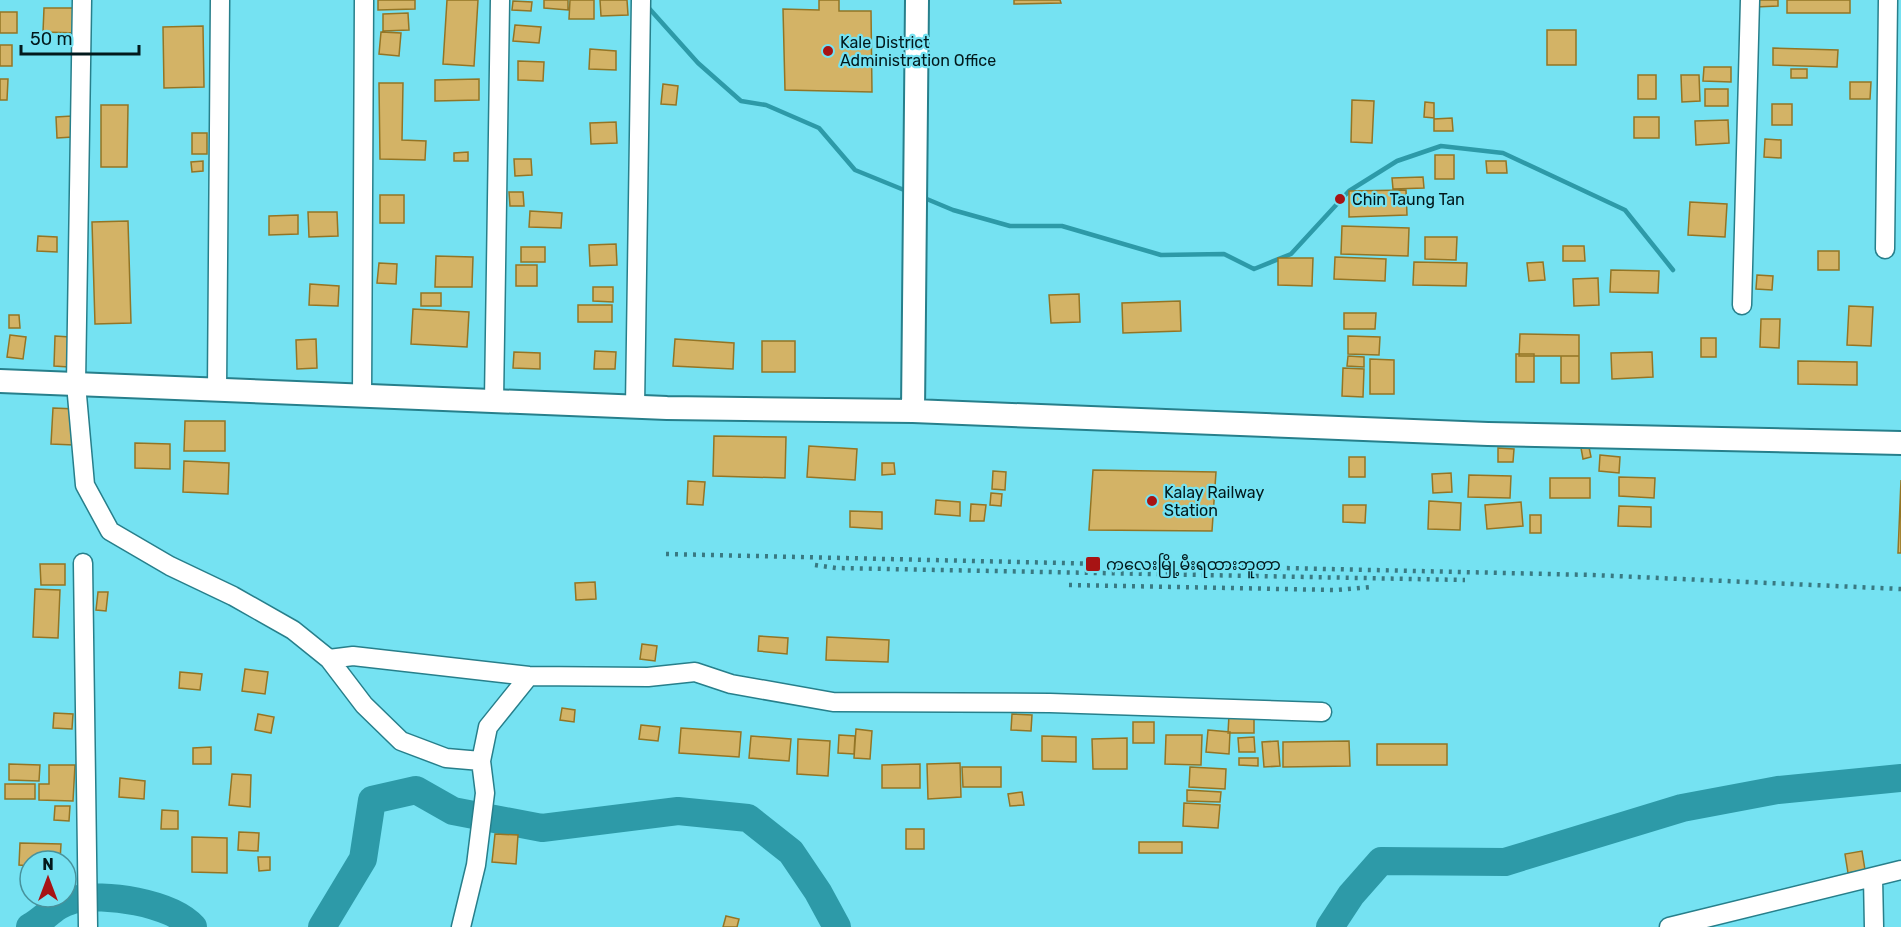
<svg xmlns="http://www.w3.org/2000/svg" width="1901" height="927" font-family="Rubik,'Noto Sans Myanmar',sans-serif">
<rect width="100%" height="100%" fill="#75e2f2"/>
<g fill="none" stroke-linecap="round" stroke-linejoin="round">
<!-- stream -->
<path stroke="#2d9aa8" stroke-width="4.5" d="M647,6l51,57 43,38 25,4 53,23 36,42 54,22
M922,197l31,13 57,16h52l99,29 63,-1 30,15 37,-15 58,-63 48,-30 44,-15 62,7 122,57 48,60"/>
<!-- river -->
<path stroke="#2d9aa8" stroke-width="28" d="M30,927c16,-9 25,-23 43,-27 31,-8 98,3 120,27
M322,927l41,-68 9,-59 44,-10 37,21 89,17 136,-17 70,7 43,34 27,40 19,35
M1330,927l21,-32 30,-34 124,1 177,-54 96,-18 123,-12"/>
</g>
<!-- building -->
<path fill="#d3b366" stroke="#937525" stroke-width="1.5" d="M378,0h37v9l-37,1z
M447,0h31l-4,66 -31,-2z
M544,0h24v10l-24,-2z
M570,0h24v19h-25z
M600,0h27l1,15 -27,1z
M819,0h20v11h32l1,81 -87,-2 -2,-81 36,1z
M1014,0h46l1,3 -47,1z
M1754,0h24v6l-23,1z
M1787,0h63v13h-63z
M513,1l19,1 -1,9 -19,-1z
M44,8h35l-1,25 -35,-1z
M0,12h17v21h-17z
M408,13l1,17 -26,1v-17z
M515,25l26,2 -2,16 -26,-2z
M203,26l1,61 -40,1 -1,-61z
M1547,30h29v35h-29z
M381,32l20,1 -2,23 -20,-2z
M0,45h12v21h-12z
M1773,48l65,2 -1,17 -64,-2z
M590,49l26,2v19l-27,-1z
M518,61l26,1 -1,19 -25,-1z
M1704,67h27v15l-28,-1z
M1791,69h16v9h-16z
M1638,75h18v24h-18z
M1681,75h18l1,26 -18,1z
M0,79h8l-1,21h-7z
M479,79v21l-44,1v-21z
M1850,82h21l-1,17h-20z
M379,83h24l-1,57 24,1 -1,19 -45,-1z
M663,84l15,2 -2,19 -15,-1z
M1705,89h23v17h-23z
M1352,100l22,1 -2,42 -21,-1z
M1425,102l9,1v15l-10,-1z
M1772,104h20v21h-20z
M101,105h27l-1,62h-26z
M72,116l1,21 -16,1 -1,-21z
M1634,117h25v21h-25z
M1452,118l1,13h-19v-12z
M1728,120l1,23 -33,2 -1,-24z
M616,122l1,21 -26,1 -1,-21z
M192,133h15v21h-15z
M1765,139l16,1v18l-17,-1z
M468,152v9h-14v-8z
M1435,155h19v24h-19z
M514,159h17l1,16 -17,1z
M203,161v10l-11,1 -1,-10z
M1486,161h20l1,12h-20z
M1423,177l1,11 -31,1 -1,-11z
M1406,190l1,25 -58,2v-26z
M509,192h14l1,14h-14z
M380,195h24v28h-24z
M1690,202l37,2 -2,33 -37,-2z
M530,211l32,2 -1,15 -32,-1z
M308,212h29l1,24 -29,1z
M298,215v19l-29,1v-19z
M128,221l3,102 -36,1 -3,-102z
M1342,226l67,2 -1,28 -67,-2z
M38,236l19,1v15l-20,-1z
M1425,237h32l-1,23 -31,-1z
M616,244l1,21 -27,1 -1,-21z
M1563,246h21l1,15h-22z
M521,247h24v15h-24z
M1818,251h21v19h-21z
M436,256l37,1 -1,30h-37z
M1335,257l51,2 -1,22 -51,-2z
M1278,258h35l-1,28 -34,-1z
M1414,262l53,1 -1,23 -53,-1z
M1543,262l2,18 -16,1 -2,-18z
M379,263l18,1 -1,20 -19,-1z
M516,265h21v21h-21z
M1611,270l48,1 -1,22 -48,-1z
M1757,275l16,1 -1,14 -16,-1z
M1598,278l1,27 -25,1 -1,-27z
M310,284l29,2 -1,20 -29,-1z
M593,287h20v15l-20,-1z
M421,293h20v13h-20z
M1079,294l1,28 -29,1 -2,-28z
M1180,301l1,30 -58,2 -1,-30z
M578,305h34v17h-34z
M1849,306l24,1 -2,39 -24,-1z
M413,309l56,3 -2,35 -56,-3z
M1344,313h32l-1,16h-31z
M9,315h10l1,13h-11z
M1761,319h19l-1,29 -19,-1z
M1520,334l59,1v21h-60z
M10,335l16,2 -3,22 -16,-2z
M55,336l15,1 -1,30 -15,-1z
M1348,336l32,1 -1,18 -31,-1z
M1701,338h15v19h-15z
M316,339l1,29 -20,1 -1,-29z
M675,339l59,4 -1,26 -60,-3z
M762,341h33v31h-33z
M595,351l21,1 -1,17h-21z
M514,352l26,1v16l-27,-1z
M1652,352l1,25 -41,2 -1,-26z
M1516,354h18v28h-18z
M1348,356l16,1v10l-17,-1z
M1561,356h18v27h-18z
M1370,359l24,1v34h-24z
M1798,361l59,1v23l-59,-1z
M1343,368l21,1 -1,28 -21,-1z
M53,408l23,1 -2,36 -23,-1z
M185,421h40v30h-41z
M714,436l72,1 -1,41 -72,-2z
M135,443l35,1v25l-35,-1z
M809,446l48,3 -2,31 -48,-3z
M1589,447l2,10 -8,2 -2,-11z
M1498,448l16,1 -1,13h-15z
M1600,455l20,2 -1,16 -20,-2z
M1349,457h16v20h-16z
M184,461l45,2 -1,31 -45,-2z
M882,463h12l1,11 -13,1z
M1093,470l123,2 -4,59 -123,-1z
M993,471l13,1 -1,18 -13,-1z
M1451,473l1,19 -19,1 -1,-19z
M1469,475l42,1 -1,22 -42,-1z
M1619,477l36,1 -1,20 -35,-2z
M1550,478h40v20h-40z
M1901,480v73h-3z
M688,481l17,1 -2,23 -16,-1z
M991,493l11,1 -1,12 -11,-1z
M936,500l24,2v14l-25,-2z
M1429,501l32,2 -1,27 -32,-1z
M1521,502l2,24 -36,3 -2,-24z
M971,504l15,1 -2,16h-14z
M1343,505h23l-1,18 -22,-1z
M1619,506l32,1v20l-33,-1z
M850,511l32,1v17l-32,-2z
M1530,515h11v18h-11z
M40,564h25v21h-24z
M595,582l1,17 -20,1 -1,-17z
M35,589l25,1 -2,48 -25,-1z
M98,592h10l-2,19 -10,-1z
M759,636l29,2 -1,16 -29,-3z
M827,637l62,3 -1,22 -62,-2z
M642,644l15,2 -2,15 -15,-2z
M245,669l23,3 -3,22 -23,-3z
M180,672l22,2 -2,16 -21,-2z
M562,708l13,2 -1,12 -14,-2z
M54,713l19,1 -1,15 -19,-1z
M258,714l16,3 -3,16 -16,-3z
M1012,714l20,1 -1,16 -20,-1z
M1229,715h25v18h-26z
M1133,722h21v21h-21z
M641,725l19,2 -2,14 -19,-2z
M681,728l60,4 -2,25 -60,-4z
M856,729l16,2 -2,28 -16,-1z
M1208,730l22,2 -1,22 -23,-2z
M839,735l16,1 -1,18 -16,-1z
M1166,735h36l-1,30 -36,-1z
M751,736l40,3 -2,22 -40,-3z
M1042,736l34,1v25l-34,-1z
M1254,737l1,15h-16l-1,-14z
M1127,738v31h-34l-1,-30z
M798,739l32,2 -2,35 -31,-2z
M1278,741l2,25 -16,1 -2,-25z
M1349,741l1,25 -67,1v-25z
M1377,744h70v21h-70z
M211,747v17h-18v-16z
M1239,758h19v8l-19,-1z
M960,763l1,34 -33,2 -1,-35z
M9,764l31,1 -1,16 -30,-1z
M920,764v24h-38v-23z
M49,765h26l-2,36 -34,-1v-16h10z
M962,767h39v20h-38z
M1190,767l36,2 -1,20 -36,-2z
M232,774l19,1 -1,32 -21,-2z
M120,778l25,3 -1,18 -25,-2z
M5,784h30v15h-30z
M1187,790l34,2 -1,10 -33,-1z
M1022,792l2,13 -14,1 -2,-12z
M1184,803l36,2 -2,23 -35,-2z
M55,806h15l-1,15 -15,-1z
M162,810l16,1v18h-17z
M906,829h18v20h-18z
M239,832l20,1 -1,18 -20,-1z
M495,834l23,1 -2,29 -24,-2z
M192,837l35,1v35l-35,-1z
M1139,842h43v11h-43z
M20,843l41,1 -1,17h-30v5l-11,-1z
M1862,851l3,19 -17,3 -3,-19z
M258,857h12v13l-11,1z
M726,916l13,3 -2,8h-14z"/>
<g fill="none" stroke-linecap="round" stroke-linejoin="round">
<!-- minor casing -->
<g stroke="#277f8b" stroke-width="21">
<path id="minor" d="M82,0l-6,384 9,101 25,46 60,35 63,30 60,34 36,29 35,46 37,36 45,17 35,3
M1885,249l3,-249
M1742,305l8,-305
M217,390l3,-390
M362,396l2,-396
M494,401l6,-401
M635,407l6,-407
M83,563l5,364
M329,659l24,-3 176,20 119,1 47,-5 36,12 102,18 217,1 272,9
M1873,877l1,50
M461,927l15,-62 9,-72 -4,-32 7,-34 41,-51
M1669,927l232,-57"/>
</g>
<!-- tertiary casing -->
<g stroke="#277f8b" stroke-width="26">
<path id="tertiary" d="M0,381l667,27 246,3 4,-411
M913,411l575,23 413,9"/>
</g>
<!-- minor -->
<use href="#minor" stroke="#fff" stroke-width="18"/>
<!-- tertiary -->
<use href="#tertiary" stroke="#fff" stroke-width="22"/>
<!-- rail -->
<path stroke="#397982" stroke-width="4.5" stroke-dasharray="3 6" stroke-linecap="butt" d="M666,554l927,21 308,14
M815,565l21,3 629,12
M1069,585l267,5 35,-3"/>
</g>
<!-- markers -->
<g fill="#a71314" stroke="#75e2f2" stroke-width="2">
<circle cx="828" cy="51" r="6"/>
<circle cx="1340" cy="199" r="6"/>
<circle cx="1152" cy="501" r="6"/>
<rect x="1085" y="556" width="16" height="16" rx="3"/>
</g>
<g text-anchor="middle" stroke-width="4.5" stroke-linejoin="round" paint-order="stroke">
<!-- poi labels -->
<g font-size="16" fill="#02191c" stroke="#75e2f2" text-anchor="start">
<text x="840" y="48">Kale District<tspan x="840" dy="18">Administration Office</tspan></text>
<text x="1352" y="205">Chin Taung Tan</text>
<text x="1164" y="498">Kalay Railway<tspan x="1164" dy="18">Station</tspan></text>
<text x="1106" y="570">ကလေးမြို့မီးရထားဘူတာ</text>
</g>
</g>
<!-- north arrow -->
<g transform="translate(48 879)"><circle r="28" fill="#75e2f2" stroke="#47929c" stroke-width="1.5"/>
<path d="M0-4.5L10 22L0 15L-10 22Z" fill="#a71314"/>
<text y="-9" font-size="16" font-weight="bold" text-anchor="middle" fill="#02191c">N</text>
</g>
<!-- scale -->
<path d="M21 45v9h118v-9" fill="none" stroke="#02191c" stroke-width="3"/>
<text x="30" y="45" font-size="18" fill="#02191c" stroke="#75e2f2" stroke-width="4.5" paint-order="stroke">50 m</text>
</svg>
